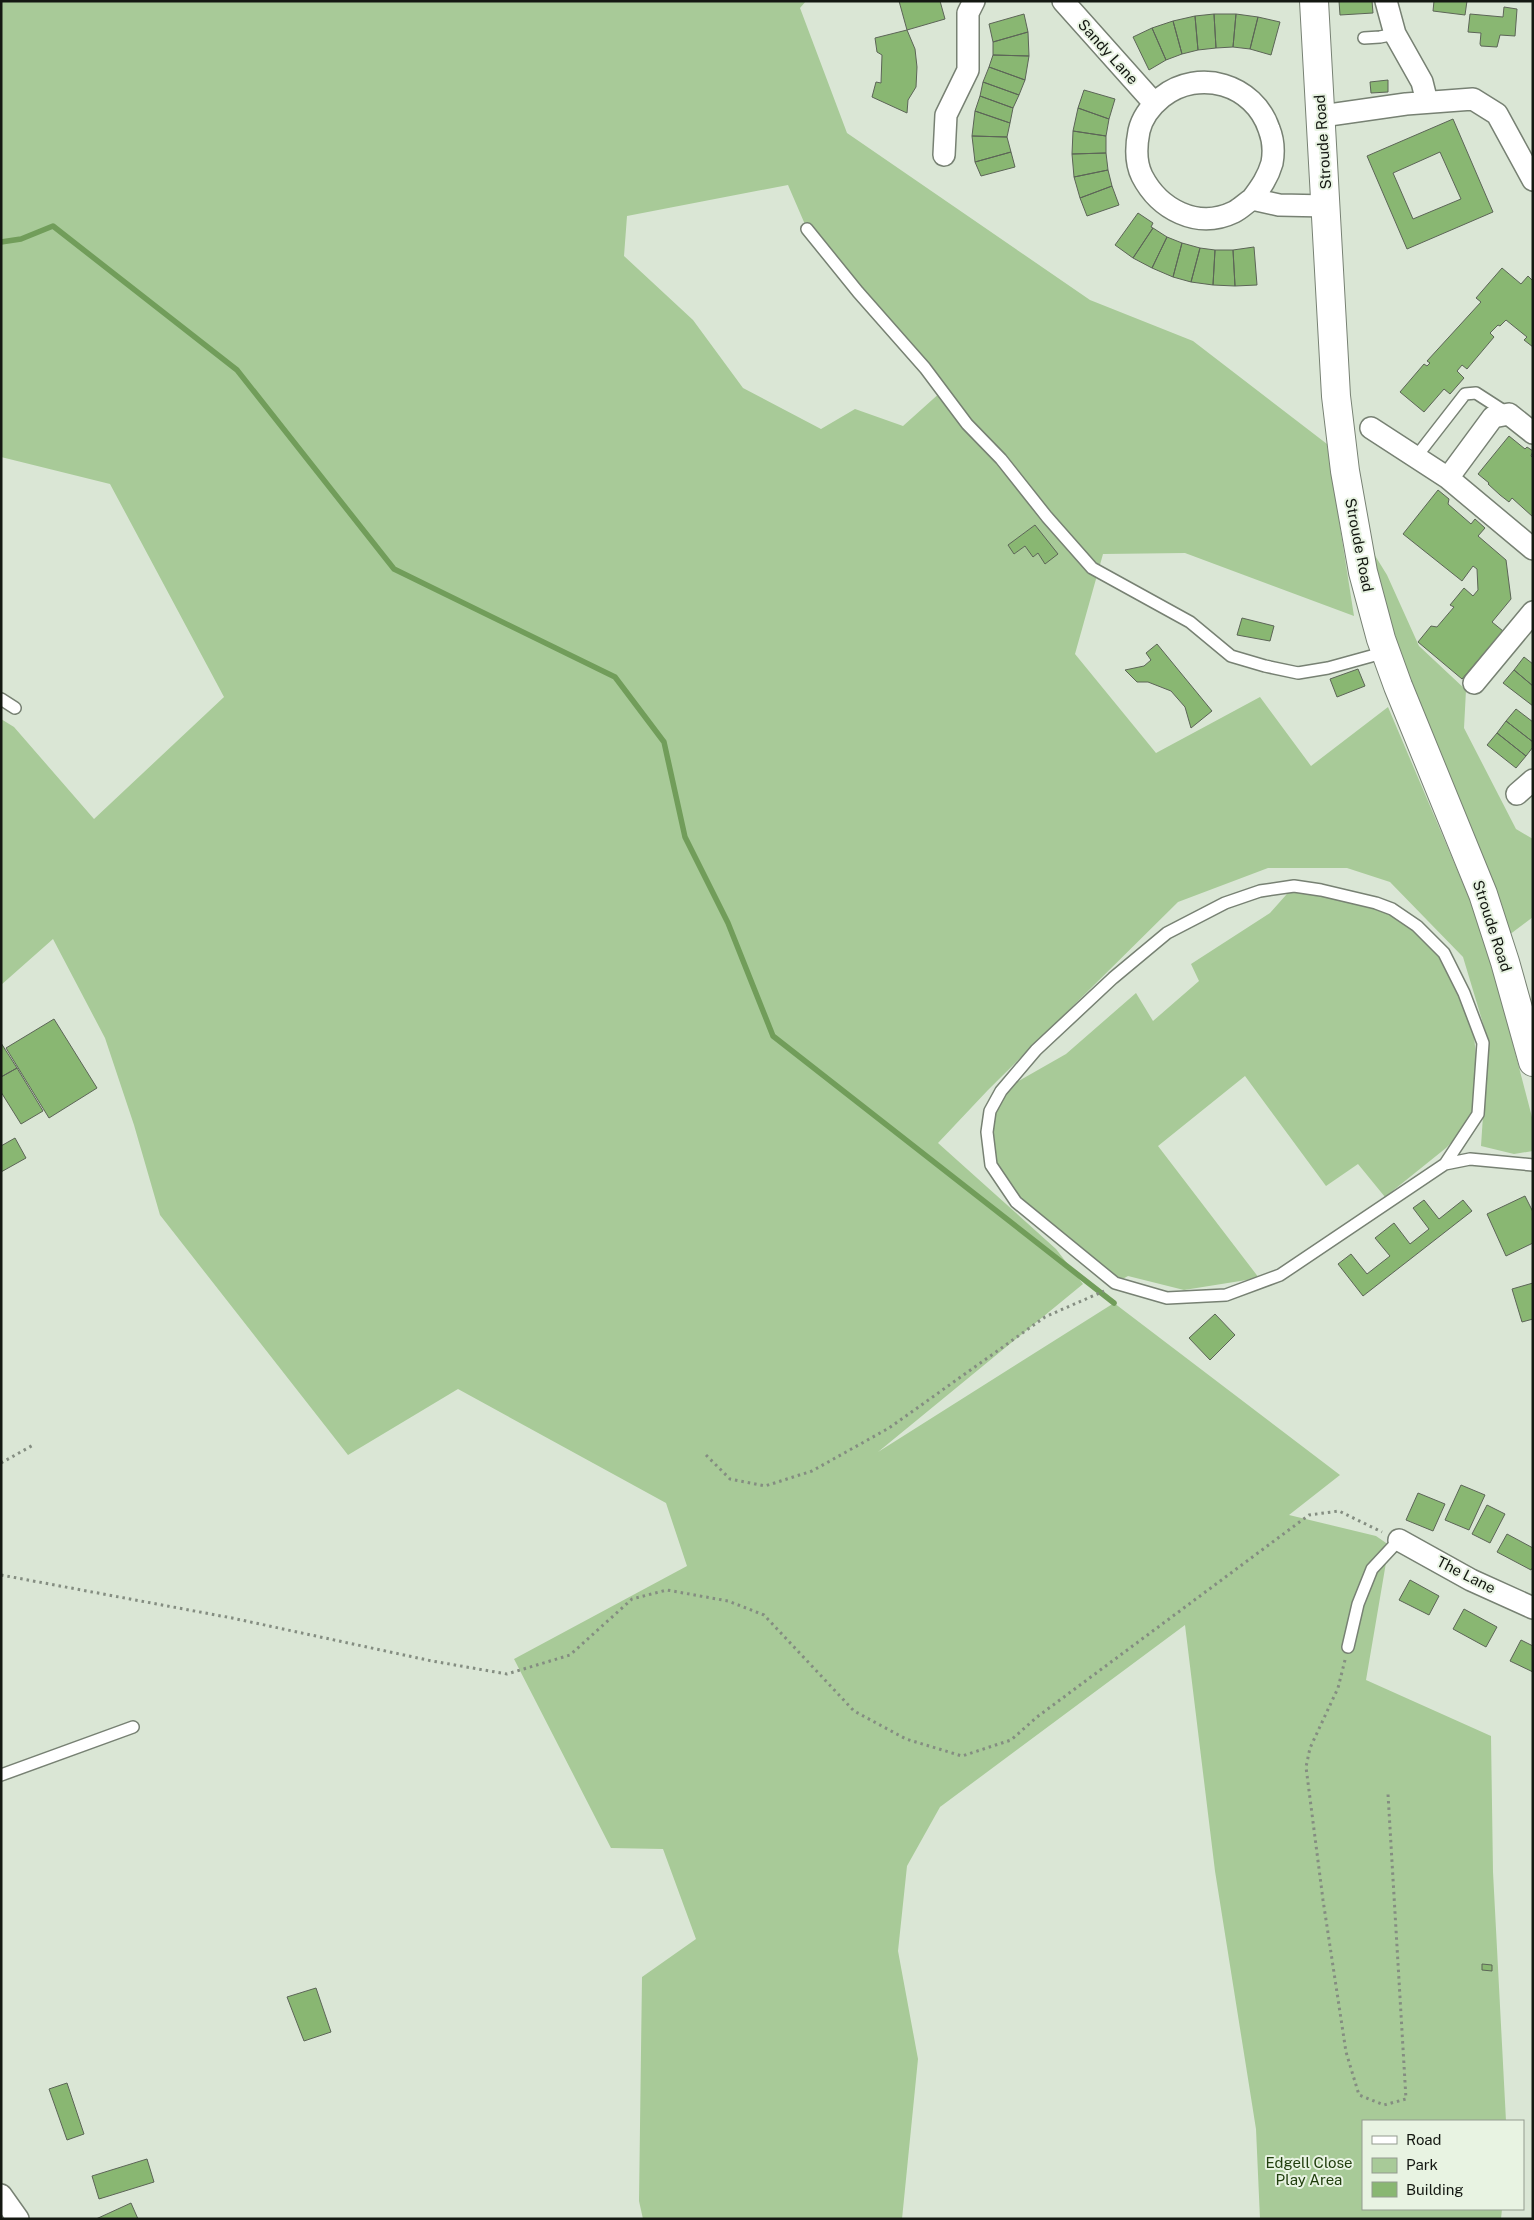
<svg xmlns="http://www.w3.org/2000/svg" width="1534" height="2220" font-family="'Public Sans',sans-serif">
<rect width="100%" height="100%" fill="#dae6d5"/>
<!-- green -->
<path fill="#a8ca98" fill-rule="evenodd" d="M1,1h805l-6,7 47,125 243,167 103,41 134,103 27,172 -169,-63 -82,1 -28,100 81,99 104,-56 51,69 77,-59 96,226 49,188v30l-19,3 -33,-8 7,-106 -25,-83 -73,-75 -43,-14h-79l-90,34 -190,188 -50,53 118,106 27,35 -205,168 236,-149 226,172 -51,40 87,21 13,9 -23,135 125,56 2,136 13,249h-143v88h139l-1,10h-241l-4,-90 -41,-258 -30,-246 -245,182 -33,59 -9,85 20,108 -16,160h-259l-4,-18 3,-224 54,-38 -33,-90 -52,-1 -97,-189 173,-93 -21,-63 -208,-114 -110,66 -188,-240 -26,-90 -29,-87 -52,-99 -52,46v-266l13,8 80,92 130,-122 -114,-213 -109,-27zM788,185l19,44 135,162 -39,35 -48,-17 -34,20 -78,-41 -50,-68 -69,-64 3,-40zM1035,525l22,29 -12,9 -7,-10 -5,3 -8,-10 -11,8 -6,-9z
M1366,541l21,34 32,71 47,44 -2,38 52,101 17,10v78l-24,18 -20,-63 -34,-84 -63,-142z
M1294,886l96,26 38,24 13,19 31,60 6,62 -6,34 -10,21 -16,16 -61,49 -27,-33 -32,22 -81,-110 -87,70 101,132 -75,12 -56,-14 -13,7 -48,-38 -68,-66 -9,-68 11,-20 65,-37 70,-61 17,28 46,-40 -8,-17 79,-51z"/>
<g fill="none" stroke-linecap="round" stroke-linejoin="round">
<!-- stream -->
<path stroke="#719d5a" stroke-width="5.5" d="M1,242l20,-3 32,-13 184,144 157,199 221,108 49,65 21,95 43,86 45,113 341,267"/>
</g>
<!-- building -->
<path fill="#89b772" stroke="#5c6557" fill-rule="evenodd" d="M899,1h41l5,18 -38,11z
M1339,1h33l1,12 -33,2z
M1434,1h33l-2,14 -32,-4z
M1504,7l13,2 -2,27 -15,-1 -3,12 -16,-1 -1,-2 1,-11 -13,-1 2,-18 33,3z
M1024,14l4,18 -35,10 -4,-18z
M1214,14h22l-3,33 -17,1z
M1214,14l2,34 -18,2 -3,-34z
M1236,14l22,3 -8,32 -17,-2z
M1195,16l3,34 -16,4 -9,-33z
M1258,17l22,5 -9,33 -21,-6z
M1173,21l9,33 -16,6 -14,-32z
M1152,28l14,32 -17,10 -16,-33z
M907,30l8,19 2,18 -1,20 -8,13 -1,13 -35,-16 4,-15 5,1 1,-28 -5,-3 -2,-14z
M1028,32l1,24 -36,-1v-13z
M993,55l36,1 -4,24 -36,-13z
M989,67l36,13 -6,15 -36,-13z
M1388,80v12l-17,1 -1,-11z
M983,82l36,13 -6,13 -33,-12z
M1084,90l31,9 -6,20 -31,-11z
M980,96l33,12 -3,15 -35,-12z
M1078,108l31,11 -3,17 -33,-5z
M975,111l35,12 -3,14 -35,-1z
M1453,119l40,93 -86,37 -40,-93zM1440,152l21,47 -48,20 -20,-46z
M1073,131l33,5v17l-34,1z
M972,136l35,1 4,15 -36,10z
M1011,152l4,15 -34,9 -6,-14z
M1106,153l2,17 -34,7 -2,-23z
M1108,170l4,16 -32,12 -6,-21z
M1112,186l7,19 -32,11 -7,-18z
M1138,213l15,10 -2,4 2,1 -20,30 -18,-13z
M1153,228l14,9 -15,31 -19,-10z
M1167,237l15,6 -9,34 -21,-9z
M1182,243l18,5 -9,34 -18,-5z
M1254,247l3,38 -22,1 -2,-36z
M1200,248l15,2 -2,35 -22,-3z
M1215,250h18l2,36 -22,-1z
M1502,268l19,16 7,-8 5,5v66l-9,-7 3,-3 -21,-17 -6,6 -2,-1 -8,8 4,4 -27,32 -5,-4 -5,6 7,7 -14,16 -6,-5 -20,23 -24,-20 24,-28 3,2 3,-3 -3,-2 54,-59 -5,-4z
M1509,436l16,13 2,-2 6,4 -2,5 2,2v59l-21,-19 -3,4 -9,-7 -12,-11 1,-1 -11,-9z
M1438,490l11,9 -1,5 23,20 4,-5 10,9 -7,8 28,24 5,39 -19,23 11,9 -41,48 -44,-37 13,-16 6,1 17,-20 -4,-2 14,-17 9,8 5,-6 -1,-21 -4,-3 -11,15 -59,-47z
M1035,525l23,29 -13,10 -7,-11 -5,4 -8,-11 -11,8 -6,-9z
M1242,618l32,8 -4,15 -33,-6z
M1157,644l55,67 -21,17 -6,-21 -14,-16 -23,-9h-11l-12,-12 19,-4 7,-6 -5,-7z
M1524,657l9,7v22l-19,-16z
M1358,669l7,17 -28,11 -7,-18z
M1514,670l19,16v20l-30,-23z
M1516,709l17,13v20l-27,-21z
M1506,721l27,21v5l-7,9 -29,-23z
M1497,733l29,23 -10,12 -29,-23z
M54,1019l43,69 -48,30 -43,-70z
M1,1043l16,25 -16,9z
M17,1068l26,43 -22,13 -20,-32v-15z
M15,1138l11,20 -25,14v-26z
M1525,1196l8,16v31l-27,13 -19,-42z
M1424,1200l15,19 24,-19 9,11 -109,85 -25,-32 13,-10 16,20 23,-18 -15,-18 19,-15 16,21 19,-15 -16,-21z
M1533,1283v36l-11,3 -10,-33z
M1215,1314l20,21 -25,25 -21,-22z
M1461,1485l24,10 -16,35 -24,-10z
M1418,1493l27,11 -12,27 -27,-11z
M1487,1505l18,9 -15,29 -18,-9z
M1507,1534l26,14v19l-2,3 -34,-18z
M1410,1580l29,16 -10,19 -30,-15z
M1464,1609l33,18 -11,20 -33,-18z
M1521,1640l12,6v26l-23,-11z
M1482,1964l10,1v6l-10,-1z
M316,1988l15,44 -27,9 -17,-44z
M67,2083l17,51 -17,6 -18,-51z
M147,2159l7,23 -55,17 -7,-23z
M131,2203l7,16h-42z"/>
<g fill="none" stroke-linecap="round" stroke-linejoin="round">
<!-- service casing -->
<g stroke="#778173" stroke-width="14">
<path id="service" d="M1364,38l16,-1 15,-3
M807,229l51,63 67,76 42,56 34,35 46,58 45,51 98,54 41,34 34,10 33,7 30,-5 58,-16
M1416,457l49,-63 11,-1 31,20
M1,699l14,9
M1445,1164l33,-50 5,-71 -19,-50 -20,-40 -27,-27 -25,-17 -16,-6 -55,-13 -27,-4 -34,5 -35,12 -58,30 -54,45 -77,72 -35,41 -11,20 -3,21 4,33 25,37 99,81 52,15 59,-3 54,-20 165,-111 25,-5 63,6
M1348,1647l10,-43 14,-35 27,-29
M1,1775l132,-48"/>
</g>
<!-- minor casing -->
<g stroke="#778173" stroke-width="24">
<path id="minor" d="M1063,1l91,102
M1386,1l9,33 27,48 5,20
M1322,116l84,-12 67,-5 24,15 36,66
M944,155l2,-40 22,-45v-57l6,-12
M1252,199c9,-12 16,-22 20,-36 2,-11 1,-24 -3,-34 -15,-45 -70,-61 -107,-32 -11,9 -20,21 -23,34 -3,15 -4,31 3,45 17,33 55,54 92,36 6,-3 12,-9 18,-13l27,6 48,1
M1371,428l77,50 85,71
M1448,478l45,-61 16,-3 24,19
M1474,683l59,-71
M1517,794l16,-14
M1399,1540l72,40 62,28
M1,2195l17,24"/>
</g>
<!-- tertiary casing -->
<g stroke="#778173" stroke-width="30">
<path id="tertiary" d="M1314,1l22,395 9,75 18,101 18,67 17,47 85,208 22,68 28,100"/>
</g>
<!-- path -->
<path stroke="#848d81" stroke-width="3" stroke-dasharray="2.5 4" stroke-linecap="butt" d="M706,1455l24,24 35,7 47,-15 77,-43 156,-111 59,-26
M1,1463l34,-19
M1,1575l231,43 200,43 75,13 63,-19 62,-56 35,-9 61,11 36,14 90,96 52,28 56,17 49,-16 26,-23 272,-202 30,-4 43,21
M1345,1660l-7,28 -28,60 -4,19 17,133 23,152 13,43 25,10 22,-6 -18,-305"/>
<!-- service -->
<use href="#service" stroke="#fff" stroke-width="11"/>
<!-- minor -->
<use href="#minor" stroke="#fff" stroke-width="21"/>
<!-- tertiary -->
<use href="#tertiary" stroke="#fff" stroke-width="28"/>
</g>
<g text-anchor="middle" stroke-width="4" stroke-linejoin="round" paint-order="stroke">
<!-- street labels -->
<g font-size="15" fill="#141812" stroke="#e8f3e2">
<text transform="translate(1108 52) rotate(48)" y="5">Sandy Lane</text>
<text transform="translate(1323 142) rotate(-94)" y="5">Stroude Road</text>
<text transform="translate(1359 545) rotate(79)" y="5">Stroude Road</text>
<text transform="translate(1492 926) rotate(72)" y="5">Stroude Road</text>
<text transform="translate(1466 1575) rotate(27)" y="5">The Lane</text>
</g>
<!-- park labels -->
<g font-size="15" fill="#213e0e" stroke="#e8f3e2">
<text x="1309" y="2168">Edgell Close<tspan x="1309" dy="17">Play Area</tspan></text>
</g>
</g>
<!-- border -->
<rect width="1534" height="2220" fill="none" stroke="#141812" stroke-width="5"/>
<!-- legend -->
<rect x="1362" y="2120" width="162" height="90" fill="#e8f3e2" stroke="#939b8f"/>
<rect x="1372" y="2136" width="25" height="8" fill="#ffffff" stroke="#939b8f"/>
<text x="1406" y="2145" font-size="15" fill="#141812">Road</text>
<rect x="1372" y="2158" width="25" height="15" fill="#a8ca98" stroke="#939b8f"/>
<text x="1406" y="2170" font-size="15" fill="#141812">Park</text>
<rect x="1372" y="2182" width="25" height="15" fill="#89b772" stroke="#939b8f"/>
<text x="1406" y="2195" font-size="15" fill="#141812">Building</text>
</svg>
